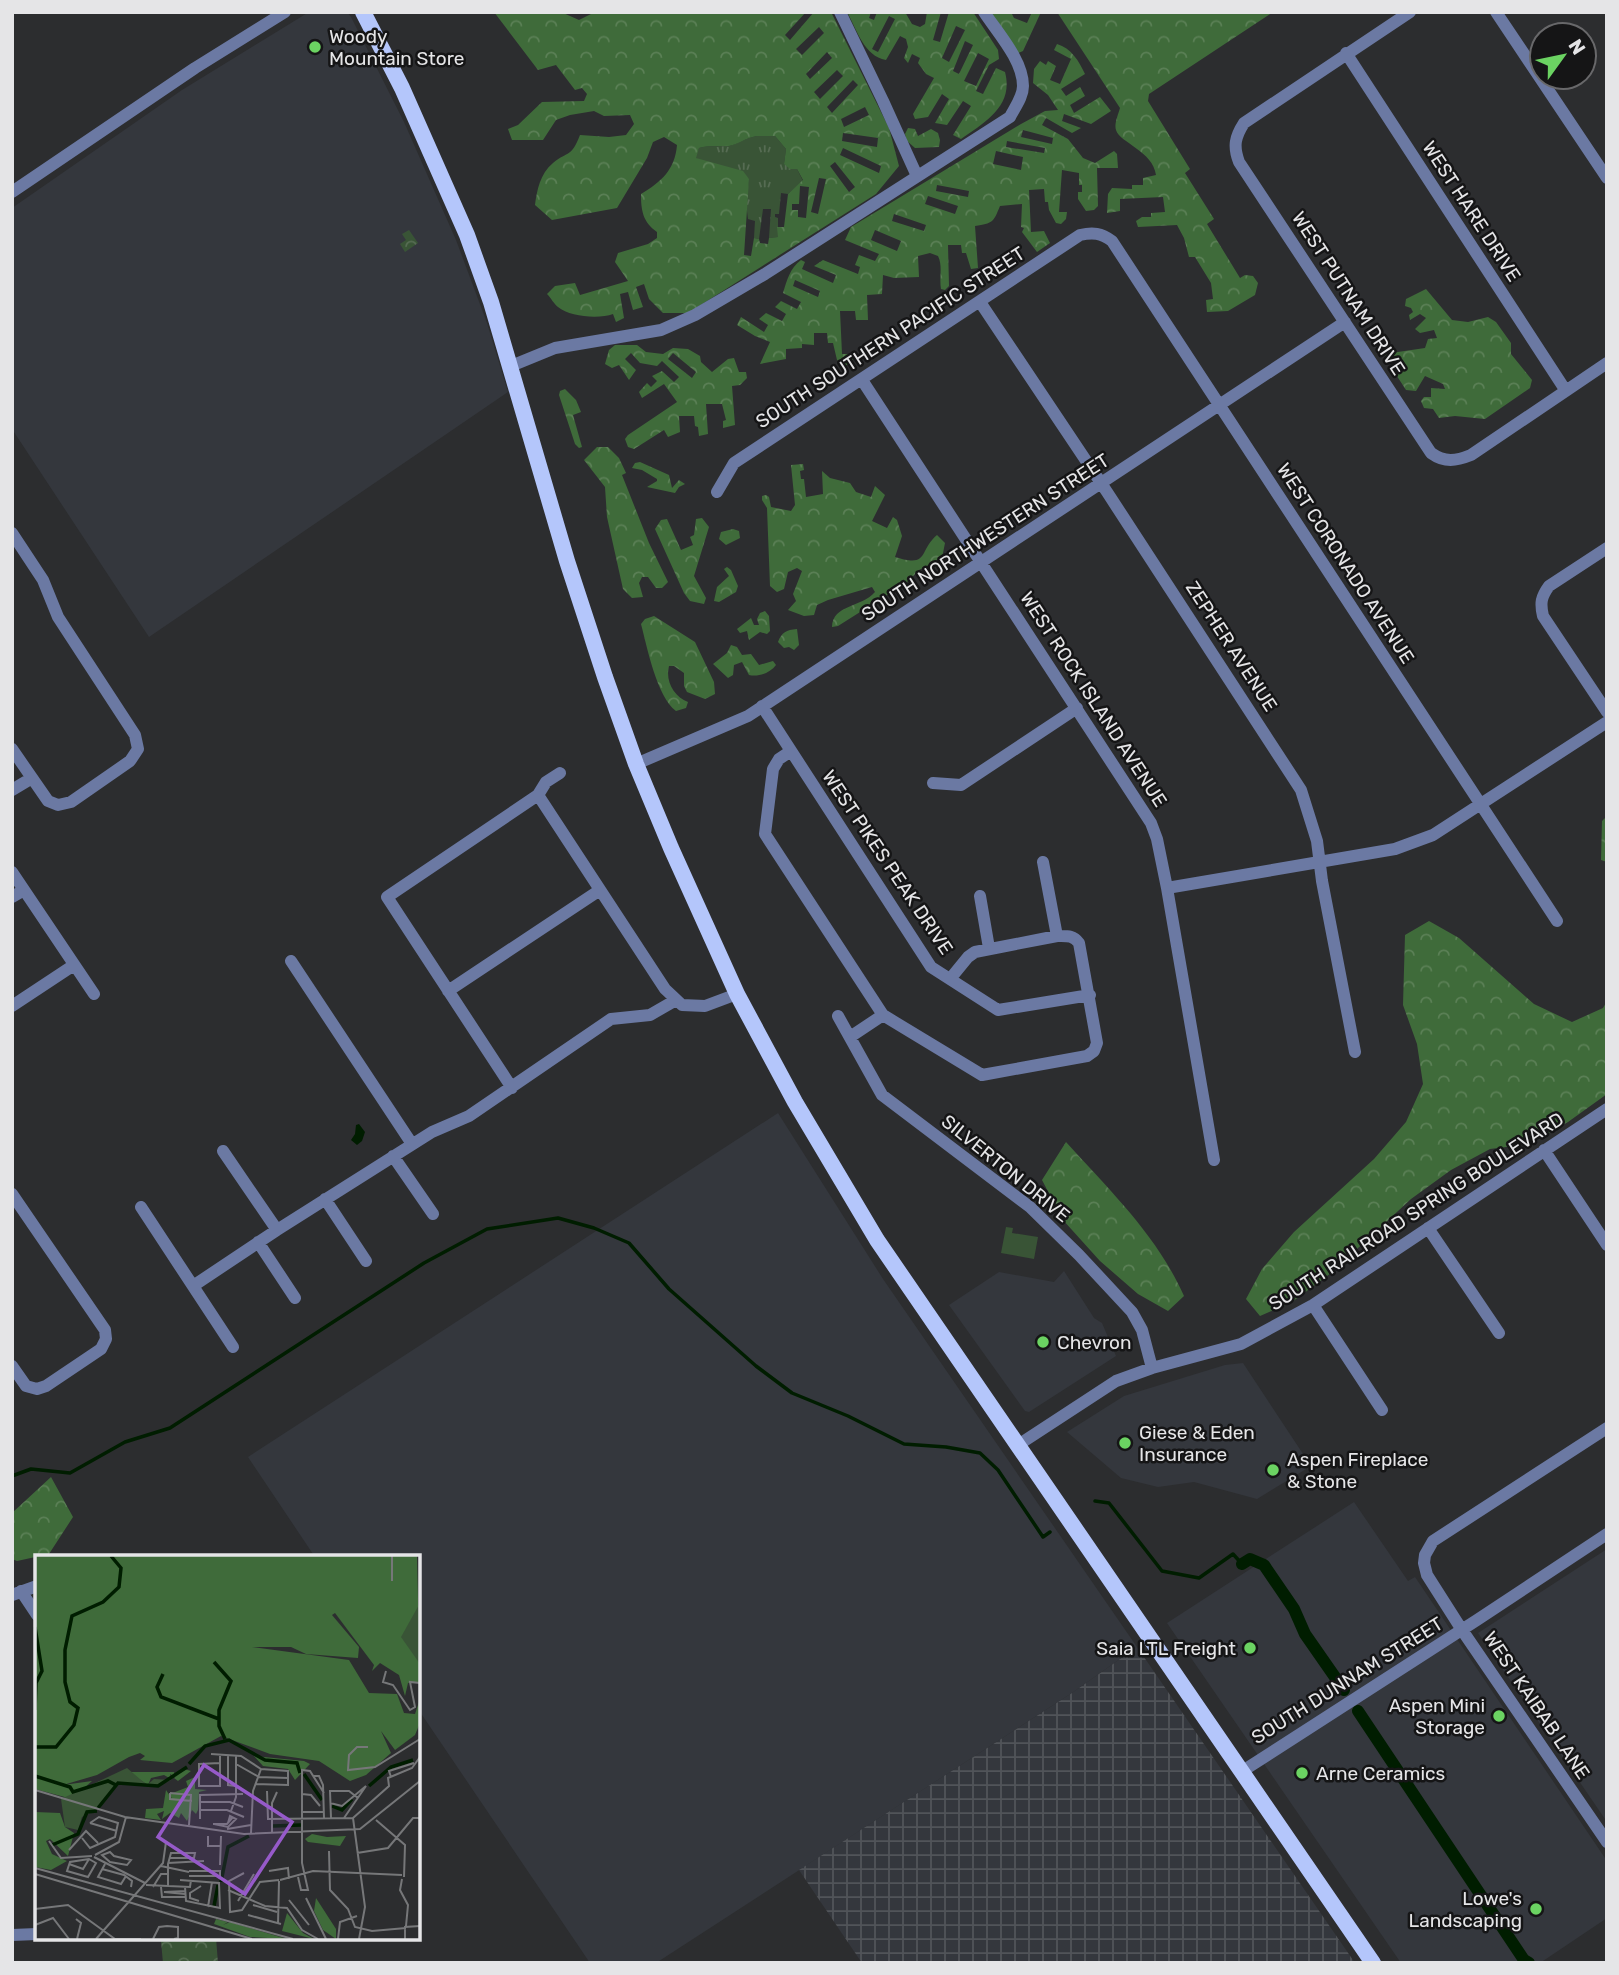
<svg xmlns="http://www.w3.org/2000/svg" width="1619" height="1975" font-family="Rubik,sans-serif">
<defs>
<pattern id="industrial-grid" width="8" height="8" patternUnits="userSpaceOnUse" patternTransform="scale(1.75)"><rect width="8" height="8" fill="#34373d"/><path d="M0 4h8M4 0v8" fill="none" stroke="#515459"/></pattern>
<pattern id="grass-tufts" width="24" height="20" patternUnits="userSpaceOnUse" patternTransform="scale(1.75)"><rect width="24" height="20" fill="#395436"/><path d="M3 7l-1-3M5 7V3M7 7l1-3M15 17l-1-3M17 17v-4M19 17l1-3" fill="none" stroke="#566c53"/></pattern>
<pattern id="forest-crowns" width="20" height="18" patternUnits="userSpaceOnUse" patternTransform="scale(1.75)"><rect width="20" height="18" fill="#3f6b3a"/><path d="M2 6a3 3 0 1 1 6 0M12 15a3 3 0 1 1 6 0" fill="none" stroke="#5b8056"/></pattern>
<pattern id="park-crowns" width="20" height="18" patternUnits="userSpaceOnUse" patternTransform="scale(1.75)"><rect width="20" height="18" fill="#395436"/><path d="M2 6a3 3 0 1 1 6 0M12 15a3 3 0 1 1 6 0" fill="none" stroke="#566c53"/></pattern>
</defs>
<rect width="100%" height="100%" fill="#2c2d2f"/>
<!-- built -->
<path fill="#34373d" d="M309,12h38l4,5 53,105 52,118 31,83 21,69 -359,245 -137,-208v-221l170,-118z
M778,1113l105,166 254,368 -65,46 -416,270h-66l-172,-254v-152h-103l-67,-100z
M1064,1271l30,47 8,5 14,33 -87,56 -4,-1 -76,-106 50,-33 55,10z
M1243,1363l68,103 -54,33 -63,-17 -36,5 -37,-9 -54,-46 57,-36 101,-31z
M1354,1502l54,79 7,-4 192,284v57l-67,45h-139l-234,-340z
M1607,1549v273l-129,-189z"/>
<!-- industrial -->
<path fill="url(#industrial-grid)" d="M1137,1647l218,316h-493l-63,-93 273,-177z"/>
<!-- grass -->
<path fill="url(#grass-tufts)" d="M757,136h18l11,13 -2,15 13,5 6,12 -15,13 -7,-1 -2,21h-4v3l3,1v19l-9,1 2,-29h-8l-4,30 -5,-1 1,-17 -7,-2 -2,-16 3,-24 -54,-21 4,-10c11,-3 19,-1 30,-2 7,-1 16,-8 28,-10z"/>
<!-- forest -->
<path fill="url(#forest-crowns)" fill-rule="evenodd" d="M494,12h67l18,8 16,-8h211l-21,23 5,5 24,-28h17l58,116 10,38 -23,28 -188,119h-25l-14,-14 -5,-15 -8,3 7,20 -10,3 -5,-18 -8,2 4,24 -8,4 -3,-8c-14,5 -43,3 -55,-7 -4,-3 -7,-9 -11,-13l8,-8 20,-3 5,12 48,-14 -13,-19 3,-9 30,-9 9,-6v-6c-14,-10 -16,-21 -16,-38 20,-12 34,-24 36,-49l-13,-8 -11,5 -6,16 -30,50 -65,12 -17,-15c2,-15 5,-31 18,-42 16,-13 18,-5 27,-28l29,2 17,-2 8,-11 -4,-9 -26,1 -10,-5 -24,4 -14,5 -13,20h-31l-4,-11 10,-4 24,-23 42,-1 3,-7 -5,-6 -7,2 -19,-25 -18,5zM819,27l5,6 -22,22 -6,-6zM827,52l5,6 -22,21 -4,-5zM837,70l6,6 -23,23 -6,-7zM853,80l5,5 -26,28 -5,-6zM865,107l4,8 -25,12 -3,-8zM843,133l35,5 -1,9 -35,-6zM757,136h18l11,13 -2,15 6,5h7l6,11 -15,14 -4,33h-7l1,10 -9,1 -1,6 -8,-1 -1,-4 -5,-1 -3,18 -7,-1 5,-76 -6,-8 -47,-13 3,-10c11,-3 19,-1 30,-2 8,-1 16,-8 28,-10zM843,148l38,18 -2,7 -39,-18zM835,162l20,25 -6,5 -19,-26zM819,178l7,1 -8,35 -7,-2zM800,186l9,1 -3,31 -8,-1v-7h-6v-6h7z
M847,12h24l-2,6 5,2 3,-8h28l7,12 8,3 5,-3 2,-12h14l-8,28 7,2 9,-30h24l25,38 1,9 -10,6 -13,26 7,3 13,-26 9,4c9,34 -20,50 -44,67l-8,-4 18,-29 -8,-5 -16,24 -12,-2 14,-24 -7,-5 -14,23 -13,2 -2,-5 21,-36 -8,-4 -8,-11 2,-5 -8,-4 -4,9 -4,-5 4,-11 -2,-8 -6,-3 -14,24c-22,-4 -29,-30 -39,-48zM889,16l6,3 -17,33 -6,-3zM956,26l9,4 -16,32 -7,-4zM965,41l8,4 -14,29 -6,-3zM978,53l11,6 -13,27 -12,-5z
M988,12h23l3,6 13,5 5,-11h9l-18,39 -9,4z
M1057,12h216l-124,82 -1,7 42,68 -5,4 29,46 -7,5 33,54 5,-3 8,1 5,7 -3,12 -27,16 -21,1 -1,-12 7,-1 -2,-16 -16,-26h-6l-5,-19 -7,-13 -39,2 -2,-6 6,-4h9v-4l14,-1 -2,-15 -43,2v12l-13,2 1,-19 4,-6 20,1v-4h11v-7l13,-3c-3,-24 -36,-32 -40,-45 -2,-6 2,-15 4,-22z
M1057,44c14,4 22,17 28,30l-24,15 5,7 14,-9 5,9 -15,9 4,8 26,-16 11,14 -20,13 -27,-10 -2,7 19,7 -9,5 -26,-15 -4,7 26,14 15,19 12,5 19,-12 3,3 1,14h-21l1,38 -4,4 -8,1 -8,-12v-7h4v-7h-3v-12l-17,-3 -3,42h8l-1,7 -5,5 -5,-1 -7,-13 -1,-8h-3l-1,-13 -15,1 2,42 13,-1 6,12 -13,9 -15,-20 2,-4 -3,-1 1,-23 -22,2c-7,17 -7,17 -25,20l3,42 -7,1 -5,-16h-4l-1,-8h-13l1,41 -4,4 -4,-1c-2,-12 2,-23 -3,-33l-8,-3 -12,3 1,21 -25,1 -11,-3 -1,19 -15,1 1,25h-12l-1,-9h-15l2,43h14l-7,11h-5l-7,-5 -4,-17h-5l-1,-10h-13v12l-12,-1v4l-16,1v10l-26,5 10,-22 -15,-6 -18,-11 4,-8 23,15 4,-7 -9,-6 7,-6 16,8 4,-7 -11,-7 6,-6 16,8 4,-7 -18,-9c4,-13 7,-25 18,-33l4,2 -3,7 31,14 3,-8 -22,-9 9,-6 35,14 2,-7 -5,-2 4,-10 16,6 4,-7 -34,-14 6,-13 170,-103 24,-13 13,-1 -10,-15 -15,-12 1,-14 6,-8 6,4 2,-4 8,5 -6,14 10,4 11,-25 -17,-9zM1023,130l30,8 -1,6 -31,-7zM1007,141l38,7 -1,5 -38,-6zM996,151l27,6 -2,13 -28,-6zM937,185l32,6 -1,6 -32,-6zM928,196l30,10 -3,8 -30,-10zM894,214l32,11 -2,6 -32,-10zM875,230l26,11 -4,10 -26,-11zM795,280l25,11 -2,6 -25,-11z
M908,128l7,1 3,7 13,-7 7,4 2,7 -1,7 -24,1 -8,-7 -2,-7z
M1426,289l26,31 16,2 20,-5 8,5 15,21v11l21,26 -2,8 -45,31 -30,-3 -16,2 -6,-9 -9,-1 -3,-7 3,-4h7v-9l14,1 -2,-5 -18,-8 -9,15 -10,-1 -13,-20 3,-2 -3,-5 -8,-5 1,-4 5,-1 34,-5 3,-9 9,-1 -3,-8 -14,3 -5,-4 11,-11 -6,-4 -10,6 -1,-5 4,-3 -2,-4 -6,-2 1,-7z
M615,345h22l9,7 17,2 10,-6 15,1 12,7 1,6 11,10 16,-13 6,-1 5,14h7l1,6 -7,7 -8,1 3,39 -12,3v-7l3,-1 -4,-16h-16l2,30 -9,2 -1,-9 -3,-1 -1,-10h-15l1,16 -12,5 -4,-7 -30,19 -6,-2 -3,-8 3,-4 49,-33 -13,-18 -22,14 -3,-6 8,-9 4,4 6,-6 -5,-5 10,-5 12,11 5,-5 -17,-16 -5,5 -17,-3 -9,-10 -6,6 11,11 -7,10 -10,-15 -7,3 -7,-4 4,-14zM673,353l23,19 -4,6 -24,-19z
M565,389l11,11 5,12 -8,3 9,32 -3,1 -4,-4 -16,-49 1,-4z
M597,447h11l11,11 7,15 -4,2 27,68 19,39 -6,6h-6l-8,-11h-6l-3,6 4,14 -11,1 -9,-9 -16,-72 -2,-30 -21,-27z
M640,462l29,13 3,13 7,-8 6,4 -6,3 -4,6 -28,-6 10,-6v-2l-15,-9 -10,-2 3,-5z
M803,464l1,6 -4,1 1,8h3l2,18 17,-3 -1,-23 8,7 20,5 6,9 15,5 4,-11 10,9 -13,26 15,7 6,-11 4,3 5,16 -7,21c35,11 23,-6 42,-22l8,8 -3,15 -23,12 -13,13 -68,43 -6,1c1,-23 29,-19 43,-35l-3,-5 -44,13 -11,5 -3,10 -10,1 -16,-6 8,-9 -3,-7 9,-23 -5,-3 -9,4 -4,17 -7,3 -7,-6 -3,-78 -5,-8v-4l4,-1 3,2 2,10 20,4 4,-6 -4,-40z
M702,518l7,9 -15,49 12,22 -2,6 -14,-3 -6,-8 -29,-64 6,-9 6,-1 14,31 12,-5 -3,-8 4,-2 2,-16z
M733,529l6,2 1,7 -14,7 -7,-6 2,-7z
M727,567l4,3 7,16 -2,6 -17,10 -5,-1 3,-14 12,-11 -5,-7z
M765,611l4,5 1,15 -3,3 -7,-2 -11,8 -2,-9 -7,2 -3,-4 14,-11 3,7h5l-2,-6 3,-6z
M654,616l41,26 19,40 1,12 -10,5 -18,-7 -3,-6v-13l-10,-7h-5c-4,15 5,31 19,36l-2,6 -10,3c-19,-14 -29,-64 -35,-87l4,-5z
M797,629l2,16 -5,5 -5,-3 -5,1 -6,-6c4,-10 8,-12 19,-13z
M731,645l6,2 5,8 9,-1 8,11 14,-4 3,4c-6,8 -17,12 -27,10l-7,-13 -8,3 -1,10 -5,3 -15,-14 14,-11z
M1607,816v46l-6,-2 1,-39z
M1429,921l30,17 75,66 38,18 31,-14 4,-7v93l-39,28 -39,22 -39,5 -39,21 -40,29 -80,74 -39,29 -32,14 -14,-17 16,-30 32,-37 80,-73 32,-37 17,-38 -6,-40 -14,-39 2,-70z
M1066,1142c45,50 90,92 118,154l-16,15 -30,-17 -38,-33 -37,-41 -21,-40z
M51,1477l22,40 -24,37 -32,7 -5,-2v-46z"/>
<!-- park -->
<path fill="url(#park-crowns)" d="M409,230l9,13 -13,9 -5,-8 6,-4 -4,-6z
M192,1938h24l2,25h-55l-2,-22z"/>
<!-- pitch -->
<path fill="#395436" d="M1006,1227l7,1 -1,5 26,4 -4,22 -33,-6z"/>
<!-- water -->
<path fill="#001d00" d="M359,1124l6,8 -3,9 -5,4 -6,-5 4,-6 1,-9z"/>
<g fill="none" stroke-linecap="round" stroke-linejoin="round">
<!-- stream -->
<path stroke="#001d00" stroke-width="3.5" d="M12,1476l19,-7 39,4 55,-31 45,-14 254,-165 63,-34 71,-11 36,10 35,15 40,46 87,77 36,27 56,23 56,28 42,3 34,6 18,17 45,67 7,-5
M1095,1501l14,2 53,68 37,7 34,-24 9,10"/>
<!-- canal -->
<path stroke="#001d00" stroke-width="12" d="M1242,1564l8,-5 14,6 30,44 11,25 39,56
M1358,1711c56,83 110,166 166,249l5,3"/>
<!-- minor -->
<path stroke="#6b79a3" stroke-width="12" d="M840,12l43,89 34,75
M1410,12l-166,111c-9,14 -11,23 -5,39l192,291c14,10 25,8 40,2l136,-92
M1496,12l111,166
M1346,53l220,338
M12,192l183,-124 90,-56
M980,302l127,190 194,298 16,51 5,40 33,171
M511,366l44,-18 106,-18 34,-15 70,-41 245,-157c5,-10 13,-20 13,-31 0,-26 -26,-54 -39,-74
M862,380l289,443 6,16 10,49 47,272
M717,492l17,-29 346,-228c13,-3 21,-2 32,6l445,680
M12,533l31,47 15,37 77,118 3,14 -8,12 -59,41 -13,3 -10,-4 -36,-52
M1607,548l-58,38c-8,11 -9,17 -6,30l64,96
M762,706l169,261 67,43 92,-15
M791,751l-12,8 -6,10 -8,65 118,181 99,60 105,-19 7,-5 3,-8 -18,-100c-6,-8 -12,-7 -22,-7l-82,16 -7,5 -18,22
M636,764l112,-48 597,-394
M560,773l-14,9 -8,13 127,194 17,16 23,1 32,-12
M933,783l28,2 116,-77
M12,790l20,-12
M1043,862l14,74
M12,872l82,122
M1167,888l228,-39 38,-14 174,-113
M980,896l9,52
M12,897l12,-7
M291,961l121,183
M448,991l152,-101
M12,1006l62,-41
M838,1016l44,79 148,112 49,48 53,57 10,18 10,38
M850,1037l33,-22
M512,1088l-125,-191 151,-102
M1544,1150l63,95
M223,1151l54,79
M393,1156l40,58
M12,1194l93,136 1,9 -5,10 -55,37 -9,3 -11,-3 -14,-20
M325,1199l41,62
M141,1207l92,140
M1428,1228l71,105
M258,1242l37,56
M193,1286l84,-56 155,-98 37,-16 142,-97 39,-4 26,-15
M1313,1305l69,105
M1607,1428l-174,113 -8,14 -1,8 3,12 35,55 145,212
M1018,1445l98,-64 36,-13 89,-24 72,-39 294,-196
M21,1591l16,24
M12,1595l25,-9
M1241,1772l236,-152 130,-86
M12,1935l25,-1"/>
<!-- major -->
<path stroke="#b4c6fb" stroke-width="16" d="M363,12l39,76 65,147 24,67 76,259 38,116 31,87 35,84 66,146 58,108 82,138 496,723"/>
</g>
<!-- markers -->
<g fill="#6bd362" stroke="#151516" stroke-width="2.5">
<circle cx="315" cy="47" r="7"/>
<circle cx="1043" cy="1342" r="7"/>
<circle cx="1125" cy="1443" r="7"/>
<circle cx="1273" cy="1470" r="7"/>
<circle cx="1250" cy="1648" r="7"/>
<circle cx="1499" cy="1716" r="7"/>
<circle cx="1302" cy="1773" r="7"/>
<circle cx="1536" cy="1909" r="7"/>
</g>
<g text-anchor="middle" stroke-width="5" stroke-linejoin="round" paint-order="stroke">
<!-- poi labels -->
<g font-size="19" fill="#e5e5e7" stroke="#151516" text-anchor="start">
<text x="329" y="43">Woody<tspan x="329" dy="22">Mountain Store</tspan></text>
<text x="1057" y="1349">Chevron</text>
<text x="1139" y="1439">Giese &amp; Eden<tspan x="1139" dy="22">Insurance</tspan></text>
<text x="1287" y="1466">Aspen Fireplace<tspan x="1287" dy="22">&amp; Stone</tspan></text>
<text x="1236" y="1655" text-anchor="end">Saia LTL Freight</text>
<text x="1485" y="1712" text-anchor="end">Aspen Mini<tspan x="1485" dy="22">Storage</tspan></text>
<text x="1316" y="1780">Arne Ceramics</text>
<text x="1522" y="1905" text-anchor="end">Lowe's<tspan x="1522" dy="22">Landscaping</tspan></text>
</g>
<!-- street labels -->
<g font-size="19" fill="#e5e5e7" stroke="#151516">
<text transform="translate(1472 211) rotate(57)" y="7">WEST HARE DRIVE</text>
<text transform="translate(1349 293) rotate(57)" y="7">WEST PUTNAM DRIVE</text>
<text transform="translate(890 337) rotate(-33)" y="7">SOUTH SOUTHERN PACIFIC STREET</text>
<text transform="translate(985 537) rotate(-33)" y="7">SOUTH NORTHWESTERN STREET</text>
<text transform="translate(1346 563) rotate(57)" y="7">WEST CORONADO AVENUE</text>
<text transform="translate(1232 646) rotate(57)" y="7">ZEPHER AVENUE</text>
<text transform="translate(1094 699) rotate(57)" y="7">WEST ROCK ISLAND AVENUE</text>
<text transform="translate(888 862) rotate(56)" y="7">WEST PIKES PEAK DRIVE</text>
<text transform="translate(1006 1168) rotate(39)" y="7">SILVERTON DRIVE</text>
<text transform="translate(1416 1211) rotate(-33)" y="7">SOUTH RAILROAD SPRING BOULEVARD</text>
<text transform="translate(1347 1680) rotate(-32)" y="7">SOUTH DUNNAM STREET</text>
<text transform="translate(1537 1705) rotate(56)" y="7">WEST KAIBAB LANE</text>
</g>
</g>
<!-- overview -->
<g transform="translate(35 1555)">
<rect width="385" height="385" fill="#2c2d2f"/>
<path d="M0,1h382l3,126 -12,1 -3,13 -6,-21 -19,-12 -8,8 2,-6 -39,-52 -3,2 27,32 -1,11 -52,-4 -15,-7h-39l97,13 20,33 28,1 7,19 11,1 5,-15v24l-5,12 -20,15 -14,-19 10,22 -25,22 -16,6 -31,-20 -49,-7 -49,-18 -49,27 -32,-3 5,-4 -5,-3 -11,4 -32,18 -34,10 29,-4 -20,18 -37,-10zM219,201l50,5 6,3 -15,16 -7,-11 -25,-3zM149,214l7,2 -13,10 -4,-3 9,-7 -8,6 -5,-3 1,5 -7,-4 -13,3 -3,7 -20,-13h46l1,3zM160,222v12l12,1 -8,2 -1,18 -2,4 -4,-4 -5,11 -6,-8 -2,5 -9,-5 -8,6 2,-8 -7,3 4,6 -16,-2 1,-9 17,-1 3,-18 6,9 -2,-5 18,-7 -2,-6zM0,257l25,1 5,14 9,6 -6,23 -18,-17 -4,2 6,13 15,7 -16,9 -16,-3zM277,279l15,3 19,-1 -6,10 -32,-4 -3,-3zM281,343l20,31v10l-13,-9 -9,-19zM252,358l16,20 11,6 -32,-8zM181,364l12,3 -5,3 7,-3 57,17 -37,-2 -36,-13z" fill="#3f6b3a"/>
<path d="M92,213l20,17 7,-6 17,1 -15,7 -38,-4 -21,26 -15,8 -4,13 -13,-3 -4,-28z" fill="#395436"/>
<path d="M385,48v61l-19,-27z" fill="#395436"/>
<path fill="none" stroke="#001d00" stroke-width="3.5" d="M0,72l7,44 -6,12 -1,27M179,107l17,19 -12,29v16l6,13M128,119l-6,13 4,10 58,22M0,192h21l18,-22 4,-17 -8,-6 -5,-20v-32l7,-34 31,-14 16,-15 2,-19 -10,-12M154,209l16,-18 24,-6 36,20 32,3 3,10M269,219l18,26M0,221l35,11 3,5 35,-11 8,4M334,231l22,-19 22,-7M297,251l10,4 10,-11M63,253l20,-25 40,3 29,-19M238,271l28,-1M17,290l26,-11 9,-22 10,-1M186,327l7,-35 21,-11M179,351l4,-21"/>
<path fill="none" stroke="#767779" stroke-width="2" d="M357,26v-25M351,116l-3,11 10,3 17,25 5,-3 -5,-25 10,1M333,192h-11l-8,8 -1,15 27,-3 45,-28M176,199l30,2 20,13 27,2v14l-33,-1M185,200v31h-21v-22l21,-1M193,201v29l8,1M201,209l23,13 29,1M278,221h6l4,9 1,33M356,222l-2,-6 25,-8M0,235l90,27 119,17 116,-5 60,-48M232,236l1,28 85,-1 36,-32 -1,-8 24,-10 8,-11M135,238l21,2 -2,30M135,238v6l22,2M267,239l9,1 9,11M164,247h31l13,5M295,248l12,3 24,-20 -22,32M164,255h28l17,7M196,256l5,-14v-41M267,257h22M385,259v59M296,263l-1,-27h19l9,7M318,263l12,89 -6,32M165,264v-24l43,-1M341,265l29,25 -1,32M55,268l27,8M178,269h14l6,-7M179,269l14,3 8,-8 -6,-3 -2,7M192,274l24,-4M216,278l2,-42 8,-22M237,278v-30l5,-11M173,281v10h13M47,283l8,10 25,-11 3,-14 -19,-6 -9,6M14,286l12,17 31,-2M34,295l17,-19 12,12M294,296l1,39 18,19 7,18 17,4 34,-3M75,297l4,4 17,4 -4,5 -17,-3 -8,-7zM322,298l31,-5 25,-30h7M60,300l24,-13 7,-25M59,302l51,26M54,304l7,4 -8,14 -21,-6 3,-9zM133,308l36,-2M34,309l14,5 6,-10M70,309l-7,13 23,7 5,-8M185,310l1,-29M126,311l28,6M0,313l258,71M67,314l22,6 8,6 -1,6M154,316h31v5h-31M234,316l19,-3 1,11M209,318l-15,8 1,31 12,-2 18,-28 19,-2M0,319l217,65M263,322l3,13h7l-6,-27v-93l8,1 14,22M367,324l-2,11 8,15 -2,21M145,325l39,3 1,25 -34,-7 -1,-14M245,325l33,-9 89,4M111,330l44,2 1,-7M118,332l8,-13h7M126,332l1,10h24M133,332v-23l3,-11h24l-1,5h-24M193,335l37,16 22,2 15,22 16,9M150,339l-21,-2 22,-1M271,343l20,41M254,345l20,25M164,346l-9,-3v-5l11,-7M203,346l16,-27M218,350l24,7M173,352l4,-25M0,354l33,-4 47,34h26M213,360l33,9M41,364l5,4 -4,16M243,369l1,-43M0,370l18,-7 16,21M61,384l67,-76 3,-21M118,384l6,-12 8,-1 11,1v11l-4,1M303,384l2,-17 17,-6M370,384v-12l15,-1"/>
<path fill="#965ac9" fill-opacity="0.15" stroke="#965ac9" stroke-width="3.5" d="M169,210l88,57 -47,72 -87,-57z"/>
<rect width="385" height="385" fill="none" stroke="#e5e5e7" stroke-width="3.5"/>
</g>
<!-- border -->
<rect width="1619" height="1975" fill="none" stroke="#e5e5e7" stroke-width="28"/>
<!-- north arrow -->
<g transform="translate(1563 56) rotate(57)"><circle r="33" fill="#151516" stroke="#68686a" stroke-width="2"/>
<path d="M0-5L12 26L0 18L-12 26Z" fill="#6bd362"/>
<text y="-10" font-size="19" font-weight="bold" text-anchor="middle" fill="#e5e5e7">N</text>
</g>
</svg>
